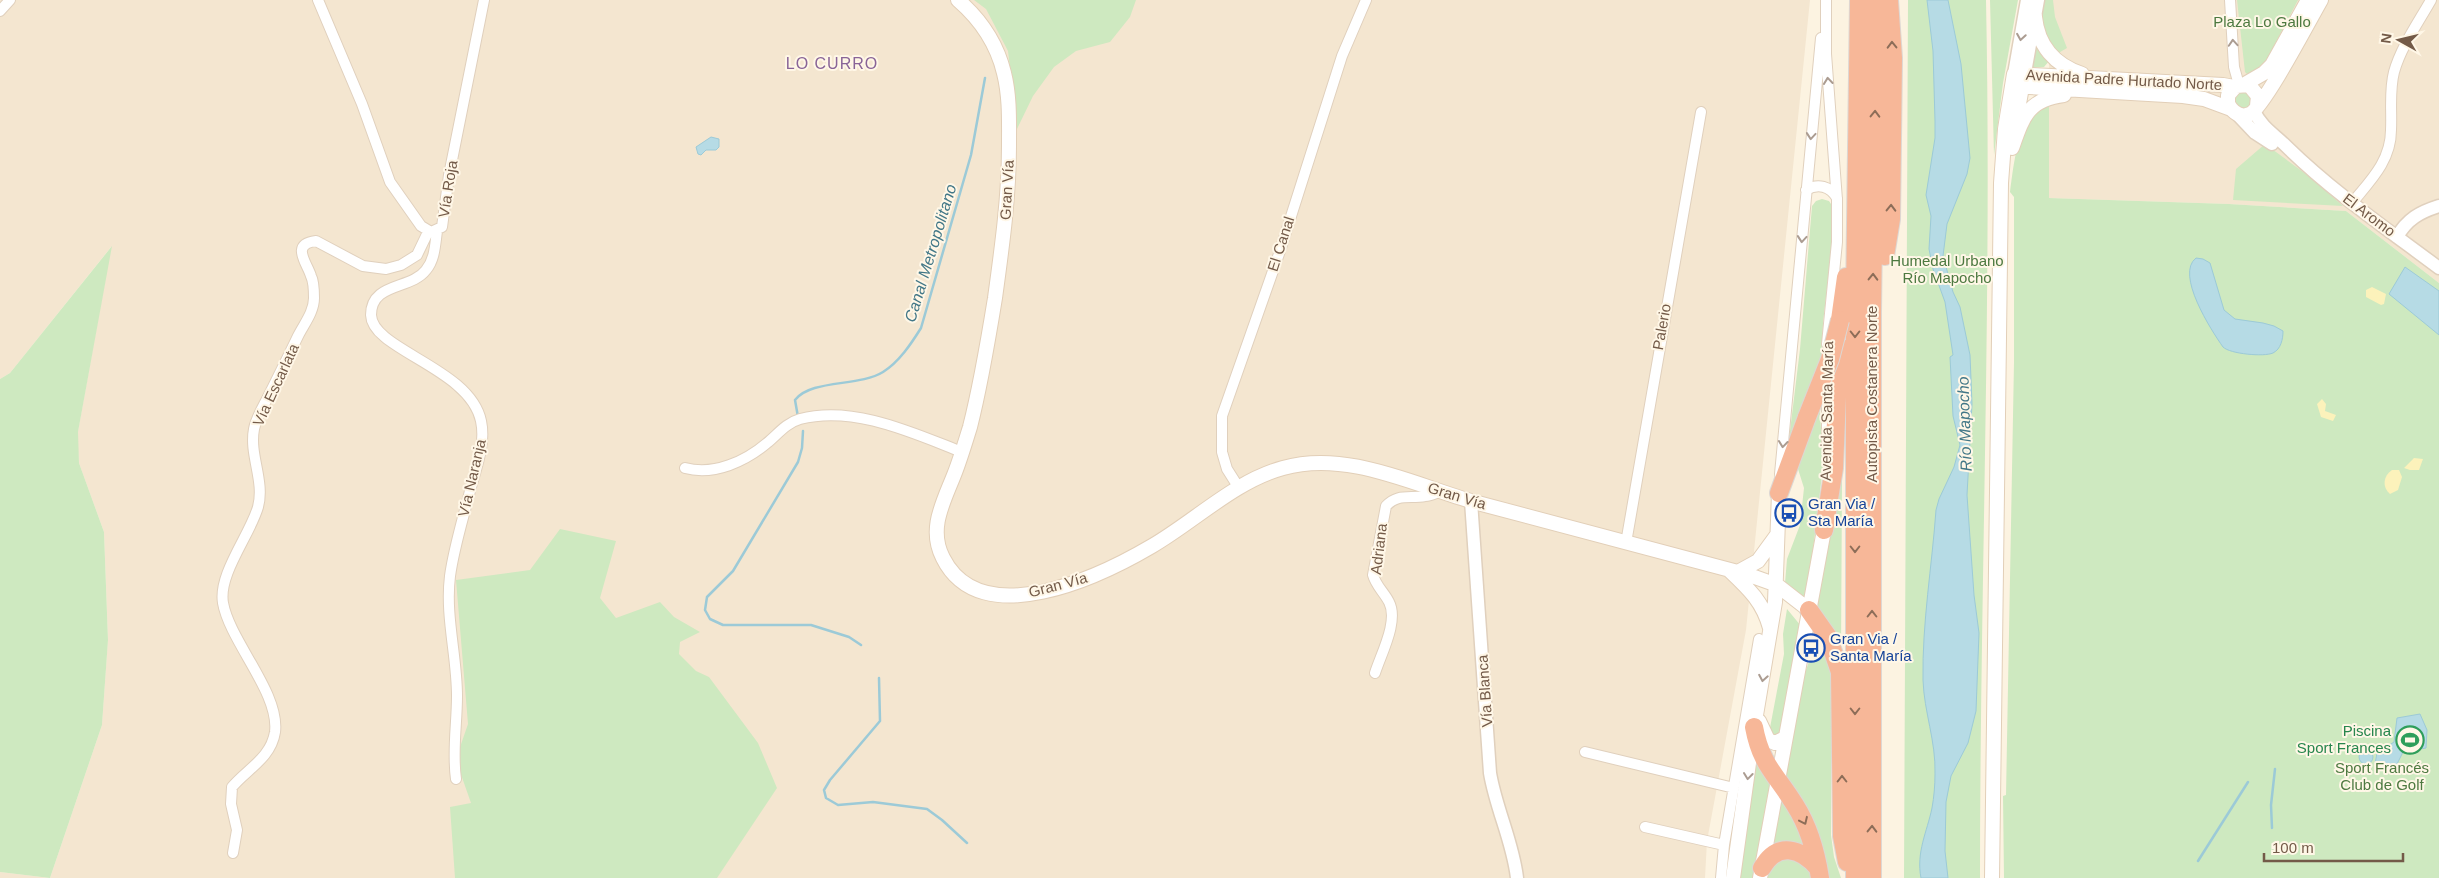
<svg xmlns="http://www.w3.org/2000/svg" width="2439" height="878" font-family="Helvetica,sans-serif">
<rect width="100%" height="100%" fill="#fcf3e1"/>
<!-- residential -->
<path fill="#f4e6d0" d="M0,0h1810l-64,630 -39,211 -2,37h-1705v-6l50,6 52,-153 6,-86 -4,-107 -25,-69 -2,-26 34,-190 -101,126 -10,6z
M2049,0h390v283l-93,-72 -117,-7 -180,-6z"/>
<!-- green -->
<path fill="#cee9c0" d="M974,0h162l-6,17 -20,25 -34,9 -22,16 -21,29 -16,33 -9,-78 -22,-42z
M1908,0h78c6,293 -6,585 -6,878h-76z
M1990,0h28l-15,83 -9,72z
M2039,0h14l2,17 12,31 -12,7 -18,-41z
M2237,0h61l-33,63 -17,12 -3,-3z
M2032,38l18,22 -6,7 -16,1z
M2245,90l8,5 -2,13 -10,2 -7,-7v-6z
M2049,106v92l180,6 117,7 93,72v595h-435l-1,-82 3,-1 8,-433v-165l-4,-5c4,-28 7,-77 39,-86z
M2265,144l45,33 33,29 -110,-6 3,-31z
M1822,199l7,2 4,6 -1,37 -9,79 -1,33 -33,83 11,-90 12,-143 4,-5z
M112,246l-34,186 1,31 25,69 4,108 -6,85 -52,153 -50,-6v-493l10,-6z
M1820,411l3,56 -16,133 -22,-17 2,-24 13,-34 4,-37 -6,-19 3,-18z
M1838,479h4l-1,177 -25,-48z
M560,529l56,12 -16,57 16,20 44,-16 14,15 26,15 -20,10 -1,12 17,17 13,6 49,66 19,45 -60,90h-262l-5,-71 21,-4 -13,-37 1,-16 9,-26 -12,-144 74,-10z
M1787,609l14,17 -22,111 -10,-4 15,-79 -1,-20z
M1816,631l15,36v168l3,22 7,21h-16l-42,-100 18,-94 11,-31z
M1755,761l15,23 -16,94h-17z
M1781,799l15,24 9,24 -34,4z
M1789,856l22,14 1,8h-47l10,-16z"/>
<!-- sand -->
<path fill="#fcf2bb" d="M2372,287l14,7 -2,10 -3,1 -15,-8v-7z
M2322,399l4,5 -1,7 11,4 -3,6 -12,-4 -4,-13z
M2414,458l9,1 -4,11h-9l-6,-2z
M2392,470h7l3,7 -4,13 -8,4c-8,-7 -7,-18 2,-24z"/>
<!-- water -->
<path fill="#b6dbe5" stroke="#9ccad7" d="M1927,0h21l13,64 9,94 -3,16 -20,50 -4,32 10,36 7,15 10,48 2,49 -5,91 7,100 5,38 -3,78 -8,32 -17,33 -5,26 -1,49 3,27h-27c-5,-26 6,-46 11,-70 2,-11 3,-23 3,-34 1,-33 -11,-62 -12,-94 -1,-57 9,-114 13,-170l3,-11 15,-32 6,-22 -7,-29 -3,-59 3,-2 -8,-53 -12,-33 -4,-20 2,-33 -5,-21 9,-57v-17l-2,-70z
M711,137l8,2v8l-3,3h-10l-5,5 -3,-1 -2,-7z
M2196,258l7,1 7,4 14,47 11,9 28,4 11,3 9,5c0,8 -2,18 -10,22 -9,4 -43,1 -50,-6 -12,-17 -48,-73 -27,-89z
M2405,267l34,24v44l-50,-41z
M2420,714l7,16 -1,18 -23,4 -6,12 -6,5 -14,-2 -2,-3 2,-11 17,-11 3,-24z
M2359 757a7 7 0 1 1 14 0a7 7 0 1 1-14 0Z"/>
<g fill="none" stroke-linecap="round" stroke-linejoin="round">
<!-- stream -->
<path stroke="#9ccad7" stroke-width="2.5" d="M798,417l-3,-17c16,-21 64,-13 88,-28 16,-10 28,-28 38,-44l50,-173 14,-77
M803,431l-1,17 -4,14 -65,109 -26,26 -2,13 5,9 13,6h88l38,12 12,8
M879,678l1,43 -50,59 -6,10 2,8 12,7 35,-3 54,7 15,11 25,23
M2272,828l-1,-23 4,-36
M2198,861l50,-79"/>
<!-- minor casing -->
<g stroke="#e0d0bd" stroke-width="12">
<path id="minor" d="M318,0l44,104 28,78 31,44 10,6 11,-5 7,-52 35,-175
M1826,0v54l11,146v42l-10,102
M2230,0l4,67 5,18
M0,11l10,-11
M1806,190c12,-7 24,-4 31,8
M2352,203c18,-22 39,-42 39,-73 1,-19 -2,-39 3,-58 7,-25 24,-49 37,-72
M437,231c-2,14 -2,28 -11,39 -15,20 -55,12 -55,45 1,35 99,53 110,106 5,23 -5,47 -11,70 -7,28 -16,56 -20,85 -5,40 7,80 7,120 0,28 -5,56 -1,83
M1827,378v66
M685,468c29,8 61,-7 82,-25 11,-9 19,-20 33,-24 54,-14 113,14 162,33
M1780,474l41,-436
M1239,488l-12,-19 -5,-17v-36l58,-165 62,-195 24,-56
M1626,543l75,-431
M1375,673c6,-19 24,-52 14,-71 -5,-10 -13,-16 -16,-27l13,-69c12,-13 24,-7 39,-10 6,0 11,-3 16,-5
M1585,752l149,36
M1645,827l79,18
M233,853l4,-23 -6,-26 1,-17c15,-18 39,-29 43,-55 5,-39 -45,-90 -52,-129 -5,-29 27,-68 35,-96 7,-26 -9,-52 -4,-78 2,-11 9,-22 14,-32 10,-20 20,-40 30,-61 6,-12 16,-24 16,-38 0,-7 0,-16 -3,-22 -4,-13 -21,-32 5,-35l47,25 23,3 15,-4 16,-10 11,-23
M1721,878l3,-33 35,-206"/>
</g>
<!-- tertiary casing -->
<g stroke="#e0d0bd" stroke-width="15">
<path id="tertiary" d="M2014,74l13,-74
M2023,84l15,-84
M2254,111c8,17 20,23 33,36 46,45 100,82 152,121
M2237,114l18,19 17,11
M2397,237c10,-18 23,-25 42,-31
M1471,501l19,272c6,36 23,69 27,105"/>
</g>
<!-- secondary casing -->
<g stroke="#e2cfb8" stroke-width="16">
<path id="secondary" d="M958,0c22,19 39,44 46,73 6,24 5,48 5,73 0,51 -7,101 -14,152 -7,43 -14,86 -25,129 -5,16 -10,33 -16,48 -11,28 -26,54 -11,83 38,76 158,18 209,-12 43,-25 83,-65 131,-78 64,-18 131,17 191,34 92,25 184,49 275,73l28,10 32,25
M2035,17c3,29 20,48 47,57
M2245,84l19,-11 8,-8 36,-65
M2012,86l171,10 21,3 27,10
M2257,106l1,-10 -9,-11 -13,1 -8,9v9c5,9 13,14 22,10 14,-7 60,-95 71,-114
M2015,126l7,-39
M2012,148c11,-31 16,-49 52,-53
M1730,571c19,18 33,31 40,57
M1738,572l20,-11 19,-26
M1759,721l9,19 7,3 10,-5
M1733,878l21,-151 21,-125 4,-109
M1760,878l64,-348
M1992,878l9,-695 4,-54 9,-55 209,11 11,2"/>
</g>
<!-- motorway casing -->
<g stroke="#ddd7d3" stroke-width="20">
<path id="motorway" d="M1885,256l6,-37 2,-161 -4,-58
M1840,320l6,-43
M1779,493l28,-76
M1824,530l10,-62 4,-95 6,-24
M1809,610l19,27 12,35 2,164 5,26
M1754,727c7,38 22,47 41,78 14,22 21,47 25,73
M1762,868c15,-27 39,-20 56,0
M1855,878v-580l4,-298
M1872,878v-565l4,-313"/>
</g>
<!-- minor -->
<use href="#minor" stroke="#fff" stroke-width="10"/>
<!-- tertiary -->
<use href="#tertiary" stroke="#fff" stroke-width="12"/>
<!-- secondary -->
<use href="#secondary" stroke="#fff" stroke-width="14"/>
<!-- motorway -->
<use href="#motorway" stroke="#f7b798" stroke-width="18"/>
<!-- motorway-bridge casing -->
<g stroke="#ddd7d3" stroke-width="20" stroke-linecap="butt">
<path id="motorway-bridge" d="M1807,417l23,-58 10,-39"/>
</g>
<!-- motorway-bridge -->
<use href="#motorway-bridge" stroke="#f7b798" stroke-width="18"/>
</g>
<!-- one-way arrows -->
<defs><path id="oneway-chevron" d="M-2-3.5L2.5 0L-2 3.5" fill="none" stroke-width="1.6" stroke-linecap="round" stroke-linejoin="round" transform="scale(1.25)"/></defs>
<g stroke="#ab9c91">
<use href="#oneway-chevron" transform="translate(2021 37) rotate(99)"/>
<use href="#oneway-chevron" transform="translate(2233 43) rotate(-94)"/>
<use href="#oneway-chevron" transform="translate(1828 81) rotate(-96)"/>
<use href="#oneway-chevron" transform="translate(1811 136) rotate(95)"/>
<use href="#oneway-chevron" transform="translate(1802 239) rotate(95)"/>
<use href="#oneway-chevron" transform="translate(1783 444) rotate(96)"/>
<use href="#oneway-chevron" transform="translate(1763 678) rotate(100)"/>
<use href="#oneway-chevron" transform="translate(1748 776) rotate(97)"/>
</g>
<g stroke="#8d6d58">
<use href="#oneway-chevron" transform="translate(1892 45) rotate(-91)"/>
<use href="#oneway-chevron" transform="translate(1875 114) rotate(-89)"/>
<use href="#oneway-chevron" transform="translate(1891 208) rotate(-89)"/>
<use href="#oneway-chevron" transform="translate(1873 277) rotate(-89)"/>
<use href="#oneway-chevron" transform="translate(1855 334) rotate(90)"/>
<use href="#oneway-chevron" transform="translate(1855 549) rotate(90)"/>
<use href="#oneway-chevron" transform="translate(1872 614) rotate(-90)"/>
<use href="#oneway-chevron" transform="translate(1855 711) rotate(90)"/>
<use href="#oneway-chevron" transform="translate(1842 779) rotate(-90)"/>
<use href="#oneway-chevron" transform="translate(1804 821) rotate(65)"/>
<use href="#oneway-chevron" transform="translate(1872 829) rotate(-89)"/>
</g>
<!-- icons -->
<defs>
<g id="bus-ring" transform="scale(1.4375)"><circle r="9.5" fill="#fff7e7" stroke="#1a4fb4" stroke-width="1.5"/><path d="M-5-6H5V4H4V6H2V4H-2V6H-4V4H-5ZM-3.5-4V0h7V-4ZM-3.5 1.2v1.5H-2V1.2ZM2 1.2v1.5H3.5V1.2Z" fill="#1a4fb4"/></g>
<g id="stadium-ring" transform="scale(1.4375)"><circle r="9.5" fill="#fff7e7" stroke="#2e9e5b" stroke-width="1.5"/><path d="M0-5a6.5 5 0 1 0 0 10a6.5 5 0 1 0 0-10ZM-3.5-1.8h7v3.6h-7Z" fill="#2e9e5b"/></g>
</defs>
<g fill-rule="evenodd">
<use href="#bus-ring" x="1789" y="513"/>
<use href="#bus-ring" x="1811" y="648"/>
<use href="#stadium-ring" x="2410" y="740"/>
</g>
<g text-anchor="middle" stroke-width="4" stroke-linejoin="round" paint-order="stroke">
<!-- park labels -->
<g font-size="15" fill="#4d7940" stroke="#fff7e7">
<text x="2262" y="27">Plaza Lo Gallo</text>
<text x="1947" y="266">Humedal Urbano<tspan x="1947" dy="17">Río Mapocho</tspan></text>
<text x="2382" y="773">Sport Francés<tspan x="2382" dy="17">Club de Golf</tspan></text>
</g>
<!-- street labels -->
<g font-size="15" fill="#735a48" stroke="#fff7e7">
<text transform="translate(2124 80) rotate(3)" y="5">Avenida Padre Hurtado Norte</text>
<text transform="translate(448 189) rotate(-81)" y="5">Vía Roja</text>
<text transform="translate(1007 190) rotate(-87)" y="5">Gran Vía</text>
<text transform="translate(2369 215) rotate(37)" y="5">El Aromo</text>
<text transform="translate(1281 244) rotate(-72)" y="5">El Canal</text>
<text transform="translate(1662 327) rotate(-80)" y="5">Palerio</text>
<text transform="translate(276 385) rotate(-65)" y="5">Vía Escarlata</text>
<text transform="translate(1872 394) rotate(-90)" y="5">Autopista Costanera Norte</text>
<text transform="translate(1827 411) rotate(-89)" y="5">Avenida Santa María</text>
<text transform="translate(472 478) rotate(-77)" y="5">Vía Naranja</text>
<text transform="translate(1457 496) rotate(17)" y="5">Gran Vía</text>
<text transform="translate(1379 549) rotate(-83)" y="5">Adriana</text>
<text transform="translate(1058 585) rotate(-15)" y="5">Gran Vía</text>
<text transform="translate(1485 691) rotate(-94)" y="5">Vía Blanca</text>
</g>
<!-- transit labels -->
<g font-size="15" fill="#164399" stroke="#fff7e7" text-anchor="start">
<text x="1808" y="509">Gran Via /<tspan x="1808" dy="17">Sta María</tspan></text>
<text x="1830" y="644">Gran Via /<tspan x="1830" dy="17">Santa María</tspan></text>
</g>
<!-- leisure labels -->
<g font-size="15" fill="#27864d" stroke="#fff7e7" text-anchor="end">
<text x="2391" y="736">Piscina<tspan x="2391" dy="17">Sport Frances</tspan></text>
</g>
<!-- neighbourhood labels -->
<g font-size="16" letter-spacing="1" fill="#896497" stroke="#fff7e7">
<text x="832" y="69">LO CURRO</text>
</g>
<!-- water labels -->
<g font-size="16" font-style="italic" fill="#427787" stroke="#fff7e7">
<text transform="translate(930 253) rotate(-73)" y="6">Canal Metropolitano</text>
<text transform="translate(1964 424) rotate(-92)" y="6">Río Mapocho</text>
</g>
</g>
<!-- north arrow -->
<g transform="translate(2399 40) rotate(278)" stroke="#fff7e7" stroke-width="4" paint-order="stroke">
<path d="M0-4L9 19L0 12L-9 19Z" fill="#735a48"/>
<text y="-8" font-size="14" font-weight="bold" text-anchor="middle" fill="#735a48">N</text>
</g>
<!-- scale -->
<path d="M2264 853v8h139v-8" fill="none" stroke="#735a48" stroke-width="2.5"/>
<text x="2272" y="853" font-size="15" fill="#735a48" stroke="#fff7e7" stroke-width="4" paint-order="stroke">100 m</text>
</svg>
